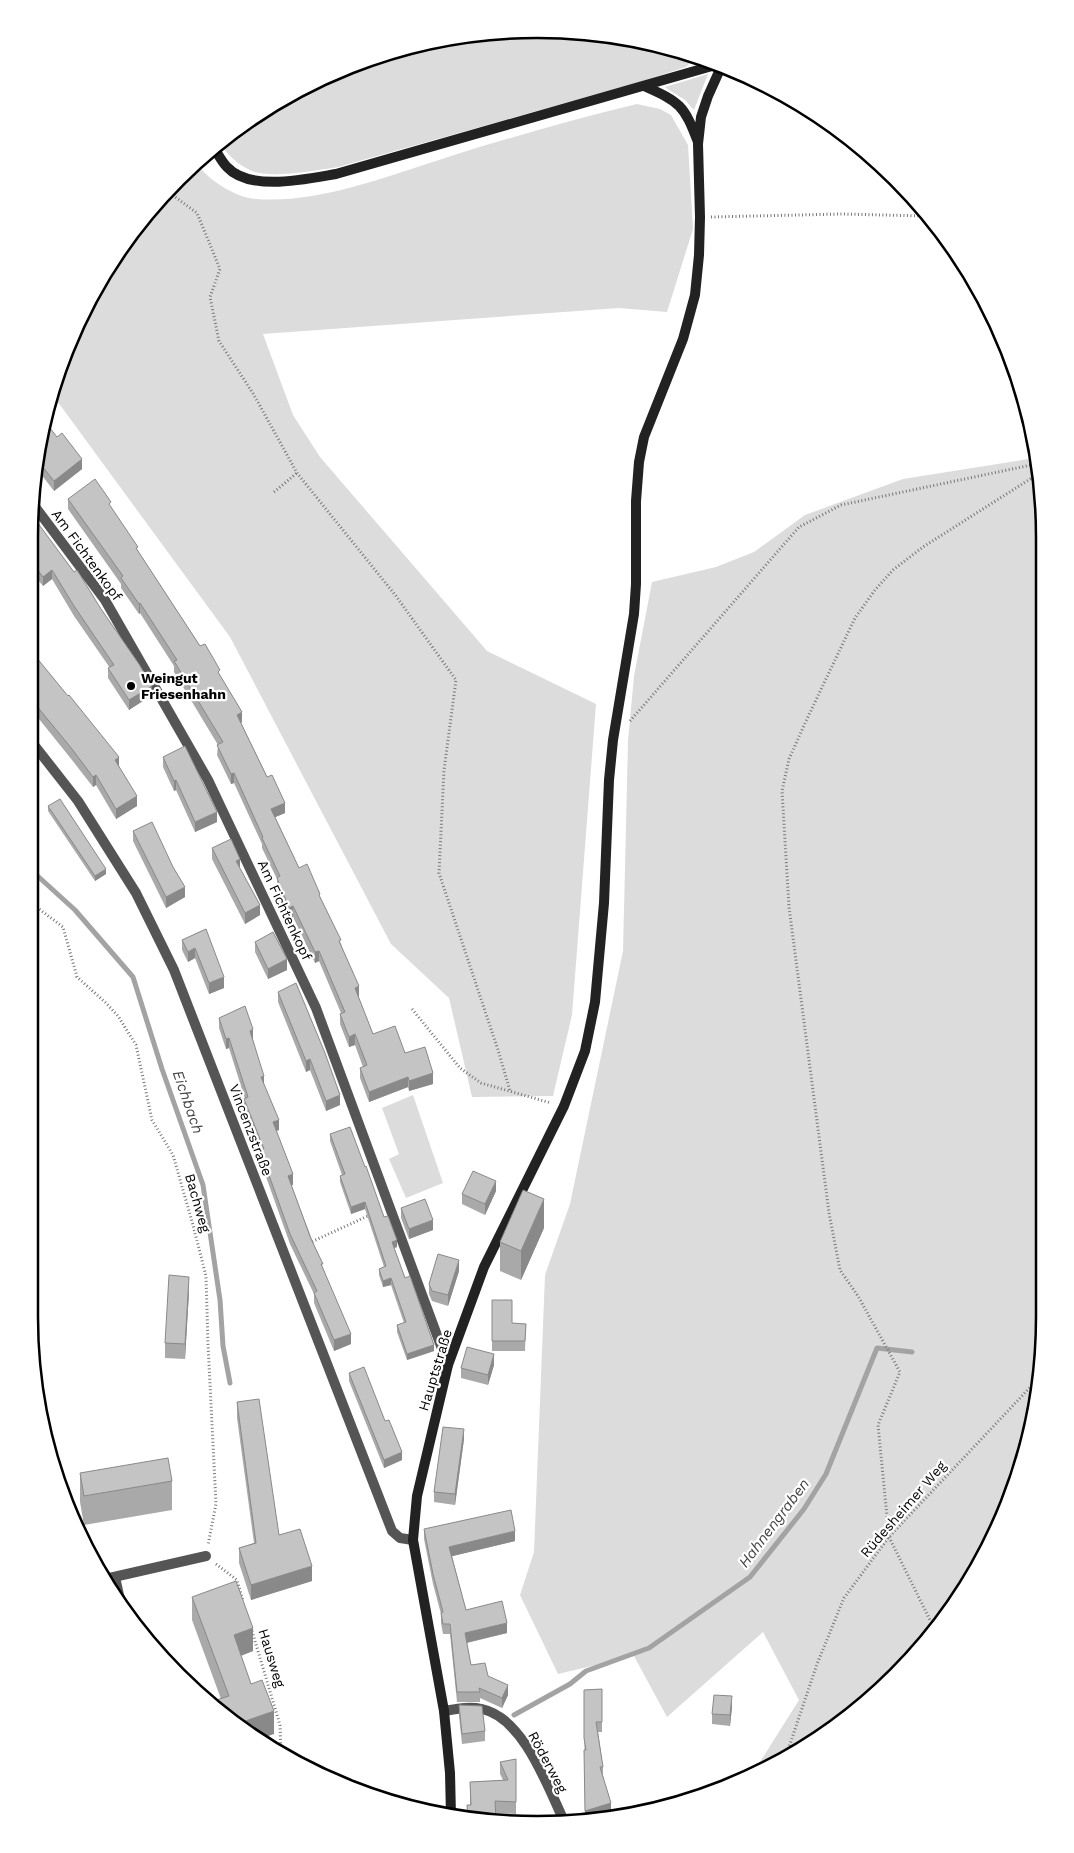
<svg xmlns="http://www.w3.org/2000/svg" width="1074" height="1853" font-family="'Work Sans',sans-serif">
<rect width="100%" height="100%" fill="#fff"/>
<!-- green -->
<path fill="#dcdcdc" d="M537,29l99,9 60,19 -10,10 -47,15 -301,85c-19,3 -70,12 -86,4 -14,-6 -24,-16 -33,-28l35,-28 88,-47 96,-29z
M708,74l-14,36 -9,-10 -19,-12 -1,-1z
M637,104l23,5 11,6 17,30 5,84 -26,83 -48,-4 -356,26 30,81 27,42 167,194 109,53 -24,311 -19,81 -81,1 -23,-99 -58,-54 -161,-307 -178,-243 4,-21 58,-118 63,-77 19,-16c10,17 40,36 60,37 63,5 135,-24 195,-43 61,-19 123,-37 186,-52z
M1035,458l9,45v847l-26,129 -58,119 -41,53 -72,68 -56,37 -38,17 46,-73 -36,-68 -96,85 -33,-61 -76,18 -38,-79 14,-43 11,-277 25,-71 53,-253 5,-210 6,-65 18,-94 64,-15 38,-15 51,-37 98,-36z
M413,1095l30,88 -37,15 -17,-39 10,-5 -17,-46z"/>
<g fill="none" stroke-linecap="round" stroke-linejoin="round">
<!-- stream -->
<path stroke="#a3a3a3" stroke-width="5" d="M31,870l44,40 58,67 29,92 41,116 17,115 3,46 7,37
M514,1715l56,-31 16,-13 63,-23 101,-71 54,-68 22,-35 51,-126 35,4"/>
<!-- path -->
<path stroke="#777" stroke-width="3" stroke-dasharray="1 2.5" stroke-linecap="butt" d="M167,191l30,22 23,56 -10,28 9,44 35,54 43,78 99,123 60,84 -12,90 -5,103 60,180 11,38
M711,217l131,-3 84,2
M274,492l23,-19
M630,721l169,-194 42,-22 195,-41
M31,903l32,24 14,50 29,26 12,13 18,29 16,75 21,35 20,70 13,51 2,68 8,160 -8,41
M412,1009l48,59 21,15 70,20
M309,1243l61,-28
M216,1564l21,16 6,21
M936,1628l-6,-8 -41,-83 -11,-112 22,-53 -42,-76 -18,-26 -11,-57 -40,-306 -7,-116 7,-32 17,-38 49,-103 20,-28 18,-20 30,-23 115,-73
M252,1631l28,94 1,29
M785,1759l32,-95 27,-66 45,-61 149,-158"/>
<!-- lane -->
<path stroke="#555" stroke-width="10" d="M115,1577l6,27
M105,1579l101,-23"/>
<!-- street -->
<path stroke="#555" stroke-width="10" d="M30,500l75,100 103,180 108,228 132,357
M31,741l47,60 58,92 38,77 218,561 8,7 13,2
M444,1711c12,-2 25,-5 38,-2 42,9 66,79 83,114"/>
<!-- secondary -->
<path stroke="#222" stroke-width="10" d="M644,86c36,16 40,19 54,56
M214,148c4,6 8,14 13,19 23,25 80,12 109,7l383,-110
M451,1816l-1,-43 -6,-62 -31,-171 4,-44 31,-131 36,-98 80,-161 21,-55 10,-49 9,-99 5,-123 4,-40 21,-126 2,-30v-83l3,-39 5,-25 39,-98 12,-44 4,-40 1,-38 -2,-73 3,-27 7,-21 14,-31"/>
</g>
<!-- wall -->
<path fill="#a9a9a9" d="M46,423l36,46 -28,22 -17,-22z
M68,499l43,9 27,43 62,95 20,29 22,47 -1,1 44,90 -10,4 24,51 21,29 21,47 17,53 15,37 32,19 28,31 -24,7 -1,-4 -39,15 -9,-24v-10l3,-1 -8,-22 -6,2 -9,-23v-10l1,-1 -22,-52 -4,2 -22,-46 -4,1 -12,-30v-9l-15,-31v-4l-28,-61 -3,1 -14,-29 1,-10 -44,-73v-6l-34,-53 -1,1 -18,-26v-4l-53,-75z
M30,527l122,168 -23,15 -21,-32v-10h2l-36,-52 -22,-37 -9,7 -13,-16z
M30,661l89,105 18,40 -21,13 -20,-34 -3,2 -21,-27 -41,-51z
M163,757l54,65 -22,10 -19,-42 -2,1 -11,-24z
M48,806l58,68 -11,7 -47,-70z
M133,831l52,66 -19,11 -33,-67z
M212,848l48,67 -15,9 -33,-65z
M206,929l18,59 -15,6 -14,-36 -7,4 -6,-12v-10z
M255,942l32,28 -19,9 -13,-27z
M278,992l62,113 -14,6 -16,-41 -4,2 -28,-70z
M219,1018l34,22 11,45 15,45 -3,1 17,54h-2l32,83 28,76 -17,7 -20,-48v-9l-24,-50 -30,-84v-10l-16,-40v-11h1l-16,-51 -3,1 -7,-21z
M330,1134l54,83 13,30 -3,1 11,30 29,73 -27,9 -10,-28v-7l7,-2 -13,-38 -8,2 -4,-12v-6l5,-2 -19,-58 -14,5 -11,-32v-6l2,-1 -12,-34z
M496,1191l-11,24 -23,-11v-10z
M401,1208l32,22 -24,9 -8,-21z
M544,1228l-23,52 -21,-9v-29z
M459,1271l-11,35 -16,-5 -3,-7v-10z
M189,1292l-4,67 -20,-1v-15z
M492,1300l20,23 14,1 -1,27h-33z
M494,1365l-6,20 -27,-7v-10z
M349,1373l53,87 -18,8 -35,-87z
M237,1402l42,133 33,46 -61,19 -12,-37v-15l15,-5 -17,-125z
M464,1439l-9,66 -21,-3v-10z
M80,1473l92,8v29l-88,15 -4,-23z
M424,1529l91,12 -63,15 14,54 41,23 -40,10 4,22 17,11 20,19 -6,13 -22,-10v4h-23l-7,-68h-7l-2,-11v-9l-8,-30 -9,-45z
M192,1597l61,54 -12,5 10,28 23,50 -53,-35 -29,-79z
M602,1689v43h-4l5,35v9l8,38 -13,4 -13,2 -1,-130z
M459,1705l26,26v10l-23,3 -3,-28z
M732,1707l-2,19 -18,-2v-10z
M516,1759v55l-20,-1 -25,7 -3,-1 -1,-14h3v-23l33,-2 -3,-6v-12z"/>
<!-- shaded-wall -->
<path fill="#898989" d="M82,459v10l-28,22v-10z
M52,570v9l-9,7v-9z
M140,603v10l-1,1v-10z
M152,686v9l-23,15v-10z
M242,712v10l-5,3v-10z
M32,756v10l-1,1v-10z
M119,757v11l-4,-8z
M234,773v10l-3,1v-10z
M96,775v10l-3,2v-10z
M176,780v10l-2,1v-10z
M137,796v10l-21,13v-10z
M285,803v10l-14,6v-10z
M217,812v10l-22,10v-10z
M240,859v10l-4,-8z
M106,869v5l-11,7v-5z
M185,887v10l-19,11v-11z
M260,905v10l-15,9v-11z
M293,906v11l-4,1v-10z
M195,948v10l-7,4v-10z
M319,951v10l-4,2v-11z
M287,959v11l-19,9v-10z
M224,977v11l-15,6v-11z
M359,986v11l-4,1v-10z
M253,1029v11l-3,1v-10z
M355,1034v11l-6,2v-10z
M229,1038v10l-3,1v-10z
M310,1059v11l-4,2v-11z
M433,1073v11l-24,7v-10z
M264,1076v11l-3,-10z
M408,1077v10l-39,15v-10z
M340,1095v10l-14,6v-10z
M279,1120v10l-6,2v-10z
M293,1174v11l-5,2v-11z
M496,1181v10l-11,24v-11z
M544,1199v29l-23,52v-29z
M365,1202v7l-14,5v-7z
M433,1220v10l-24,9v-10z
M397,1240v7l-5,2v-7z
M459,1260v11l-11,35v-11z
M189,1277v15l-4,67v-15z
M391,1278v7l-8,2v-6z
M351,1334v10l-17,7v-11z
M434,1345v6l-27,9v-6z
M494,1354v11l-6,20v-10z
M464,1429v10l-9,66v-11z
M402,1452v8l-18,8v-8z
M515,1531v10l-66,16v-10z
M312,1566v15l-61,19v-15z
M507,1623v10l-42,10v-10z
M253,1628v23l-19,7v-23z
M508,1685v10l-6,13v-10z
M732,1696v11l-2,19v-11z
M274,1711v23l-17,6 -20,-16z
M611,1803v11l-13,4 -13,2v-9z"/>
<!-- building -->
<path fill="#c4c4c4" stroke="#898989" d="M46,423l11,14 5,-4 20,26 -28,22 -16,-20z
M95,479l16,23 -2,2 29,43 -2,1 64,98 5,-2 15,26 -2,2 24,40 -5,3 30,62 5,-2 13,28 -14,6 28,59 8,-4 13,30 -1,1 22,45 -2,1 20,45 -4,2 18,46 22,-8 10,27 20,-6 8,26 -24,8 -1,-4 -39,15 -9,-24 7,-3 -12,-31 -6,3 -9,-23 5,-2 -26,-61 -4,1 -22,-46 -4,2 -12,-30 3,-2 -18,-38 1,-1 -29,-64 -3,1 -14,-29 6,-3 -49,-81 3,-1 -37,-57 -1,1 -18,-26 2,-2 -55,-77z
M37,522l37,50 3,-2 24,39 38,55 13,22 -23,14 -21,-32 6,-3 -40,-59 -22,-36 -9,7 -13,-17v-33z
M36,657l32,39 1,-1 50,62 -4,3 22,36 -21,13 -20,-34 -3,2 -21,-28 -41,-50 -1,-38z
M185,746l32,66 -22,10 -19,-42 -2,1 -11,-24z
M60,799l46,70 -11,7 -47,-70z
M152,822l21,45 12,20 -19,10 -33,-66z
M231,839l9,20 -4,2 24,44 -15,8 -33,-65z
M206,929l18,48 -15,6 -14,-35 -7,4 -6,-12z
M273,932l14,27 -19,10 -13,-27z
M296,983l29,70 15,42 -14,6 -16,-42 -4,2 -28,-69z
M245,1006l8,23 -3,2 14,45 -3,1 18,43 -6,2 20,52 -5,2 23,63 12,25h-2l30,70 -17,6 -20,-47 3,-2 -27,-57 -30,-84 4,-1 -20,-50 4,-2 -19,-59 -3,1 -7,-21z
M350,1127l15,40 1,-1 18,51 4,-1 9,24 -5,2 13,36 5,-2 24,69 -27,9 -10,-29 9,-3 -15,-44 -8,3 -4,-12 7,-3 -21,-64 -14,5 -11,-31 5,-2 -15,-40z
M473,1171l23,10 -11,23 -23,-10z
M523,1190l21,9 -23,52 -21,-9z
M425,1199l8,21 -24,9 -8,-21z
M438,1254l21,6 -11,35 -16,-4 -3,-7z
M169,1275l20,2 -4,67 -20,-1z
M492,1300h20v23l14,1 -1,17h-33z
M467,1347l27,7 -6,21 -27,-7z
M364,1367l21,54 4,-1 13,32 -18,8 -35,-87z
M259,1399l20,136 21,-6 12,37 -61,19 -12,-37 17,-5 -19,-141z
M443,1427l21,2 -9,65 -21,-2z
M168,1458l4,23 -88,15 -4,-23z
M511,1510l4,21 -66,16 17,63 36,-9 5,22 -42,10 6,32 14,-2 3,13 20,9 -6,13 -23,-10 1,4h-23l-7,-68h-7l-2,-11 2,-1 -10,-38 -9,-45z
M236,1581l17,47 -19,7 17,49 11,-4 12,31 -37,13 -27,-22 19,-6 -37,-99z
M602,1689v33h-6l7,45h-3l11,36 -26,8 -1,-61h2l-2,-12v-48z
M714,1695l18,1 -2,19 -18,-1z
M459,1705l23,1 3,25 -23,3z
M516,1759v43l-21,-1 1,20 -28,-2 -1,-14h4l-1,-23 38,-2 -8,-18z"/>
<!-- markers -->
<circle fill="#000" stroke="#fff" stroke-width="2" cx="131" cy="686" r="5"/>
<g text-anchor="middle" stroke-width="4.5" stroke-linejoin="round" paint-order="stroke">
<!-- street labels -->
<g font-size="14" fill="#000" stroke="#fff">
<text transform="translate(87 555) rotate(54)" y="5">Am Fichtenkopf</text>
<text transform="translate(285 910) rotate(65)" y="5">Am Fichtenkopf</text>
<text transform="translate(251 1130) rotate(69)" y="5">Vincenzstraße</text>
<text transform="translate(198 1203) rotate(74)" y="5">Bachweg</text>
<text transform="translate(435 1370) rotate(-73)" y="5">Hauptstraße</text>
<text transform="translate(903 1509) rotate(-49)" y="5">Rüdesheimer Weg</text>
<text transform="translate(272 1658) rotate(73)" y="5">Hausweg</text>
<text transform="translate(548 1762) rotate(62)" y="5">Röderweg</text>
</g>
<!-- poi labels -->
<g font-size="14" font-weight="bold" fill="#000" stroke="#fff" text-anchor="start">
<text x="141" y="683">Weingut<tspan x="141" dy="16">Friesenhahn</tspan></text>
</g>
<!-- water labels -->
<g font-size="15" font-style="italic" fill="#444" stroke="#fff">
<text transform="translate(188 1102) rotate(71)" y="5">Eichbach</text>
<text transform="translate(774 1523) rotate(-53)" y="5">Hahnengraben</text>
</g>
</g>
<!-- crop -->
<path d="M0 0H1074V1853H0ZM537 38H537A499 499 0 0 1 1036 537V1317A499 499 0 0 1 537 1816H537A499 499 0 0 1 38 1317V537A499 499 0 0 1 537 38Z" fill="#fff" fill-rule="evenodd"/>
<path fill="none" stroke="#000" stroke-width="2.5" d="M537 38H537A499 499 0 0 1 1036 537V1317A499 499 0 0 1 537 1816H537A499 499 0 0 1 38 1317V537A499 499 0 0 1 537 38Z"/>
</svg>
